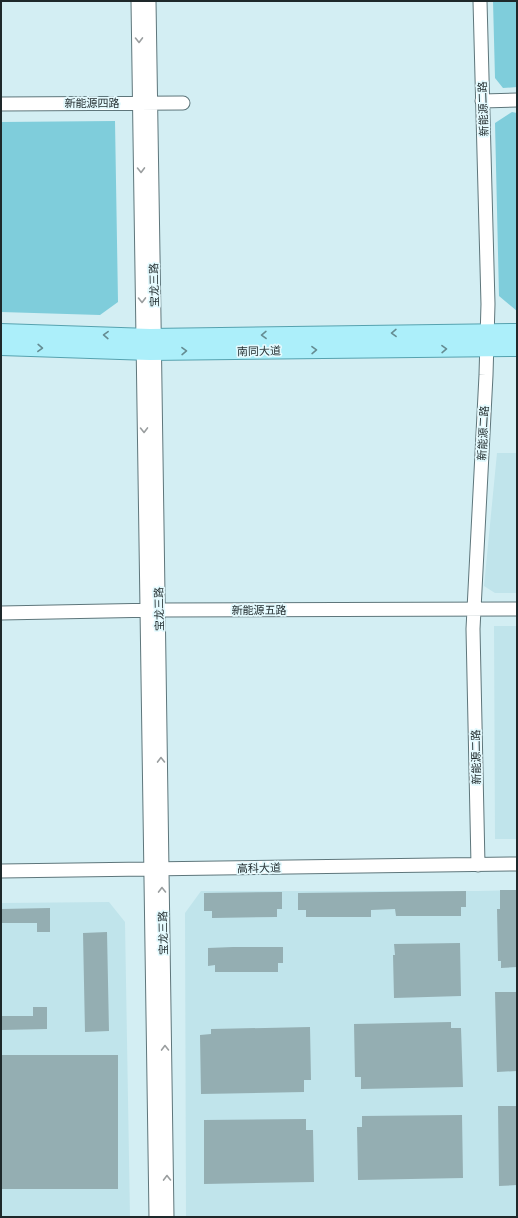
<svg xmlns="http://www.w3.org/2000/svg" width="518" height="1218" font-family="Poppins,'Noto Sans SC',sans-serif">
<rect width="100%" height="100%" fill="#d3eef3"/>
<!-- built -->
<path fill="#c0e4eb" d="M497,453h20v140h-22l-11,-7z
M494,626h23v213h-22z
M517,890v327h-331l-1,-304 16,-22h277z
M109,902l16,20 5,295h-129v-314z"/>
<!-- green -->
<path fill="#7fcddb" d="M493,1h24v86l-14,1 -8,-10z
M512,112l5,1v198l-18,-15 -4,-173z
M115,121l3,181 -18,13 -99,-3v-190z"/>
<!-- building -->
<path fill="#94aeb2" d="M500,890h17v77l-16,1v-7h-3l-1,-52h3z
M466,891v16h-5v9h-65l-1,-7 -24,1v7h-65v-7h-8v-17z
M282,892v17h-5v8l-65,1v-7h-8v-18z
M50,908v24h-13v-9h-36v-14z
M107,932l2,99 -24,1 -2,-99z
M460,943l1,53 -67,2 -1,-43h2l-1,-11z
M233,947h50v16h-5v9h-63v-7l-7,1v-18z
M495,992h22v79l-20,1z
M33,1007h14v22l-46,1v-14h32z
M451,1022v6h10l2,59 -102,2v-12h-6l-1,-53z
M310,1027l1,53h-7v12l-103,2 -1,-59 11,-1v-5z
M1,1055h117v134h-117z
M498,1106h19v79l-18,1z
M462,1115l1,63 -105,2 -1,-53h5v-11z
M306,1119v11h7l1,52 -110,2v-64z"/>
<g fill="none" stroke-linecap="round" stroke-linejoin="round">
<!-- minor casing -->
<g stroke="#5e767b" stroke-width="15">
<path id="minor" d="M138,1l18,1216
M149,1l5,317 13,899
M482,101l35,-1
M1,104l182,-1
M1,613l158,-3 358,-1
M478,865l-5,-236 13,-254 2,-71 -8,-303
M1,871l516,-7"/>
</g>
<!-- major casing -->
<g stroke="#56a2af" stroke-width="18">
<path id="major" d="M1,332l149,5 367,-5
M1,347l149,5 367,-4"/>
</g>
<!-- minor -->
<use href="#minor" stroke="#fff" stroke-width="13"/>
<!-- major -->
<use href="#major" stroke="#aceffa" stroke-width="16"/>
</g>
<!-- one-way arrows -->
<defs><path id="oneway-chevron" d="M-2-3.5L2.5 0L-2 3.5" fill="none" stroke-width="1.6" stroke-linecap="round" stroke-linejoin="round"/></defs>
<g stroke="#9a9e9f">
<use href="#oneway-chevron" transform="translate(139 40) rotate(89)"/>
<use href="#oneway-chevron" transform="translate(141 170) rotate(89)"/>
<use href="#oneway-chevron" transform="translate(142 300) rotate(89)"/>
<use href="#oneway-chevron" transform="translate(144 430) rotate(89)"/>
<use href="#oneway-chevron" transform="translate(161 760) rotate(-91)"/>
<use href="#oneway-chevron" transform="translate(162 890) rotate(-91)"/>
<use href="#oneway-chevron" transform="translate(165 1048) rotate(-91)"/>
<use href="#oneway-chevron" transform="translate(167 1178) rotate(-91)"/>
</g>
<g stroke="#658c92">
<use href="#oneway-chevron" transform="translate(394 333) rotate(179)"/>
<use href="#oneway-chevron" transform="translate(106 335) rotate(-178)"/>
<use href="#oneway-chevron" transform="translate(264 335) rotate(179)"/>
<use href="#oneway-chevron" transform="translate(40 348) rotate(2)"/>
<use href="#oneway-chevron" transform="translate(444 349) rotate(-1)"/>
<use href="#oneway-chevron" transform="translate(314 350) rotate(-1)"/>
<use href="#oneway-chevron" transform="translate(184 351) rotate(-1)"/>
</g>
<g text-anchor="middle" stroke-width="3.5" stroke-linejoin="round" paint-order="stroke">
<!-- street labels -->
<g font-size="11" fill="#1e282a" stroke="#e4fafe">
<text x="92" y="107">新能源四路</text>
<text transform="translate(483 109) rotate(-92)" y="4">新能源二路</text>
<text transform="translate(154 285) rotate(-91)" y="4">宝龙三路</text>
<text transform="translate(259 351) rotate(-1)" y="4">南同大道</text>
<text transform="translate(483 433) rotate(-87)" y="4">新能源二路</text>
<text transform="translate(159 609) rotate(-91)" y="4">宝龙三路</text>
<text x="259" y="614">新能源五路</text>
<text transform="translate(476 757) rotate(-91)" y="4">新能源二路</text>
<text transform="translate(259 868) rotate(-1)" y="4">高科大道</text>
<text transform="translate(163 933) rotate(-91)" y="4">宝龙三路</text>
</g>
</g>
<!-- border -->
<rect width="518" height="1218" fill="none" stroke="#1e282a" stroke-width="4"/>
</svg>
